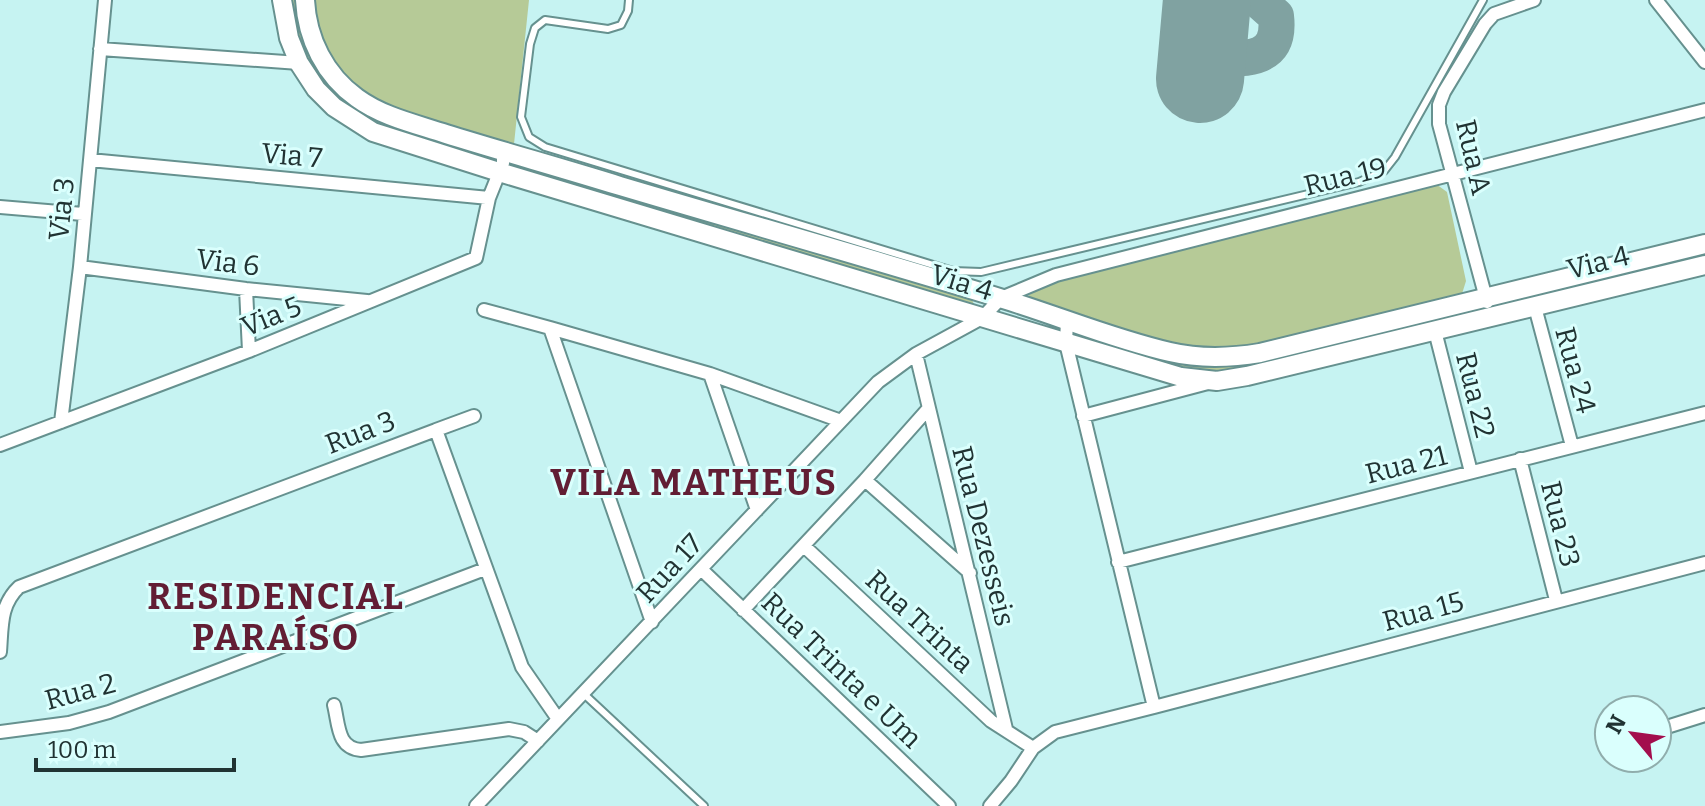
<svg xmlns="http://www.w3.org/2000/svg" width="1705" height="806" font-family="Bitter,serif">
<rect width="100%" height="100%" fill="#c6f3f2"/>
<!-- green -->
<path fill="#b6ca97" d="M289,0h9l33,85 160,71v4l-4,1c-70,-22 -155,-37 -188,-113 -6,-14 -7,-33 -10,-48z
M312,0h217l-15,144c-54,-16 -154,-32 -183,-85 -10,-18 -16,-38 -19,-59z
M518,163l453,135 3,6 -2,3 -456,-138z
M1436,184l11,8 19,89 -5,16 -213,51c-77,8 -151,-25 -224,-47l8,-9 32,-14z
M1705,249v9l-209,50 -1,-5z
M1482,306l2,6 -222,55 -51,6 -35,-5 -92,-28 -1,-3 2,-2 88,25z"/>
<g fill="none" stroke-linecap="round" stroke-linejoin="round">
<!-- taxiway -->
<path stroke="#80a2a1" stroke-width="36" d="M1202,58c35,0 80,9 74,-42l-18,-16"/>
<!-- runway -->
<path stroke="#80a2a1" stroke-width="88" d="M1200,79l7,-79"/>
</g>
<!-- building -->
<path fill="#3681a0" d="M1474,371l5,19 -14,4 -5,-19z"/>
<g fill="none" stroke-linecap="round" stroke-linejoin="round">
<!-- lane casing -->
<g stroke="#66918f" stroke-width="10">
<path id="lane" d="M629,0l-1,11 -7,14 -13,4 -63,-9 -10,8 -5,16 -9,73 8,20 16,10 408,124 28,1 378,-90 25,-11 11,-14 88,-157
M584,694l120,112"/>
</g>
<!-- street casing -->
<g stroke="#66918f" stroke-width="16">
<path id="street" d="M1656,0l49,62
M100,49l199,14
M90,160l399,38
M0,207l83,7
M80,267l166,22 121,12
M246,289l3,62
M1487,302l-48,-178v-19l5,-13 41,-68 9,-10 40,-14
M1535,307l37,139
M484,310l66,18
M1067,321l-1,22 88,364 551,-144
M1435,331l36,141
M916,354l90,375
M710,374l47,136
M1083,416l125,-33
M61,422l19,-155 25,-267
M436,430l38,-14
M0,445l249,-94 227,-93 13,-60 14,-35v-12
M1520,459l36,141
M865,480l105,93
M804,546l187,175 42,27 22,-16 99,-25
M1118,562l587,-149
M701,569l248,237
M743,610l122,-130 63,-71
M652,622l-102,-294 160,46 131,47
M0,652c2,-26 0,-47 19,-65l417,-157 86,237 36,52
M334,705c5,20 3,43 27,45l148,-21 15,3 14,9
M1657,730l48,-15
M0,732l69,-9 40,-11 376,-143
M476,806l402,-424 38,-28 66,-36 19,-20 55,-23 649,-165
M990,806l21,-25 22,-33"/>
</g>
<!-- secondary casing -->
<g stroke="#66918f" stroke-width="22">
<path id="secondary" d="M282,0l7,38 10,25 17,26 18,18 39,25 126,40 682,205 36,4 30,-5 458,-111
M305,0c2,39 20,75 52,98 26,19 59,26 89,36 58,18 116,34 174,52 128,38 256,74 383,113 56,17 110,40 167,53 30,7 60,6 90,1l445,-109"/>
</g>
<!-- lane -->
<use href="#lane" stroke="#fff" stroke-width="6"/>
<!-- street -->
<use href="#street" stroke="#fff" stroke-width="12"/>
<!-- secondary -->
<use href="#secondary" stroke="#fff" stroke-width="18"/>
</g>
<g text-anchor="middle" stroke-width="6" stroke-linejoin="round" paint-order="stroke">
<!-- street labels -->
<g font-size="28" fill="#213333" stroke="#dafffd">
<text transform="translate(292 155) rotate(5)" y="10">Via 7</text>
<text transform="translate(1474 157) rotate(77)" y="10">Rua A</text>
<text transform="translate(1345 176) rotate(-14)" y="10">Rua 19</text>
<text transform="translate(61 209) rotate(-84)" y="10">Via 3</text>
<text transform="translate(228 262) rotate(7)" y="10">Via 6</text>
<text transform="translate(1598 262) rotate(-14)" y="10">Via 4</text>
<text transform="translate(962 282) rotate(17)" y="10">Via 4</text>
<text transform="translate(271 316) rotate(-22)" y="10">Via 5</text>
<text transform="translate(1576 370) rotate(75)" y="10">Rua 24</text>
<text transform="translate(1476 395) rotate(76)" y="10">Rua 22</text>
<text transform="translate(360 432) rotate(-21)" y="10">Rua 3</text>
<text transform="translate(1406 464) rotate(-14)" y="10">Rua 21</text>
<text transform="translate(1561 524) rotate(76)" y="10">Rua 23</text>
<text transform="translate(984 536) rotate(76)" y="10">Rua Dezesseis</text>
<text transform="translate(669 568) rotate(-47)" y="10">Rua 17</text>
<text transform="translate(1423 611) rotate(-15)" y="10">Rua 15</text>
<text transform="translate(920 621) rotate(43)" y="10">Rua Trinta</text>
<text transform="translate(842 670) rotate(44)" y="10">Rua Trinta e Um</text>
<text transform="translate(80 691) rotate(-15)" y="10">Rua 2</text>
</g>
<!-- district labels -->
<g font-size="36" font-weight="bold" letter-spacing="2" fill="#621e34" stroke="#dafffd">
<text x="694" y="495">VILA MATHEUS</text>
<text x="276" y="609">RESIDENCIAL<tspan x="276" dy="41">PARAÍSO</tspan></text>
</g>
</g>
<!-- north arrow -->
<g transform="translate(1633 734) rotate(299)"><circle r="38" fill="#dafffd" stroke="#90adac" stroke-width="2"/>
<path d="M0-6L14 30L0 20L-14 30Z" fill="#a30e4d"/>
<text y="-12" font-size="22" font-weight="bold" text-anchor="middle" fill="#213333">N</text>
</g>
<!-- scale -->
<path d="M36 758v12h198v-12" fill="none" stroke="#213333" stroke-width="4"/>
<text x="48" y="758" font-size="24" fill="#213333" stroke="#dafffd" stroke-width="6" paint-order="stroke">100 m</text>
</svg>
